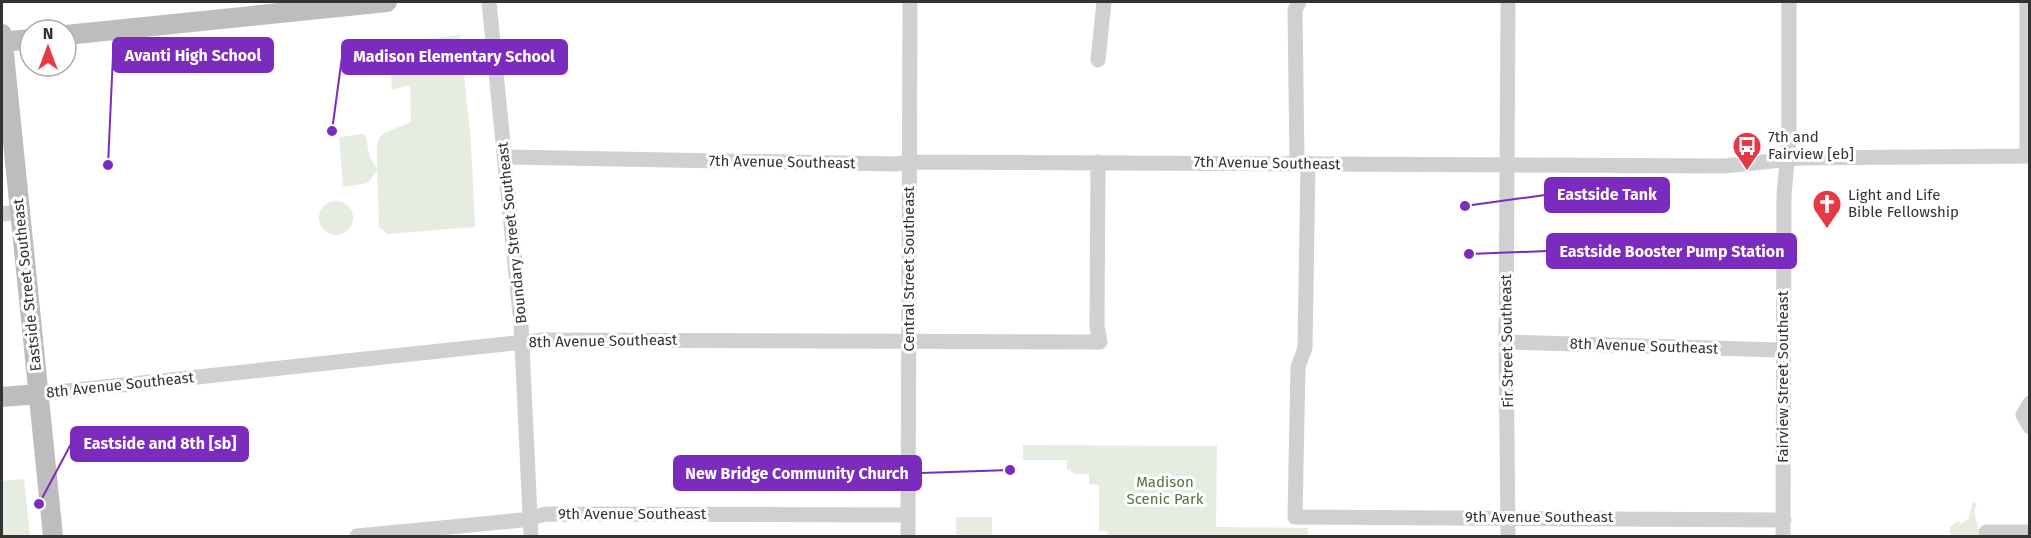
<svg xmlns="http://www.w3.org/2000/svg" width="2031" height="538" font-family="'Fira Sans',sans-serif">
<rect width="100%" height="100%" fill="#fff"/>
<!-- green -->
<path fill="#e6ecdf" d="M460,35l11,108 4,84 -88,7 -8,-7 -2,-57 -9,13 -25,4 -4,-50 24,-3 3,3 3,18 8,14c-1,-40 0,-32 34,-47l-1,-37 -18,5 -3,-46z
M319 218a17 17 0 1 1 34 0a17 17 0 1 1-34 0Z
M1023,445l194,1 -1,81 92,1v8h-200l-1,-5h-8v-46l-10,-1v-10h-14l-8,-5v-9h-44z
M24,479l6,57h-28v-55z
M1973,501l4,3 -3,6 6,26h-30v-9l8,-6 3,3 8,-6z
M956,517h36v19h-36z"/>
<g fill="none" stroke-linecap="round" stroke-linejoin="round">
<!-- street -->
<path stroke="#d0d0d0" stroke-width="15" d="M489,2l32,322 10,212
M1508,2l-2,340 2,194
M2027,2v154
M1098,60l6,-58
M505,157l390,7 15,-2 815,4 75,-8 230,-2
M1297,162l-2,-152 4,-8
M1308,163l-3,185 -7,19 -3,150 489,3
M2,214l17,-2
M1506,342l276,8
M38,394l505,-54 557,2 -3,-16 1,-164
M2030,403l-7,12 7,12
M1986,532h44
M357,536l165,-16 24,-6 362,1
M908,536l2,-534
M1783,536l1,-341 5,-55v-138"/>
<!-- secondary -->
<path stroke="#bdbdbd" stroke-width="20" d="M2,34l51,502
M66,35l321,-33
M2,42l28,-3
M2,397l36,-3"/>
</g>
<!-- icons -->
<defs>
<g id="bus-pin" transform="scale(1.5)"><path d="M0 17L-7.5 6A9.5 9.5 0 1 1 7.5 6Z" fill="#e63946" stroke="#fff"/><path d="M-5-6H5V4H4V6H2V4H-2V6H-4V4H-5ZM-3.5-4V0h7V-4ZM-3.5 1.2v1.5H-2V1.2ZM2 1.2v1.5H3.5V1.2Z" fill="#fff"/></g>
<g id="church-pin" transform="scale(1.5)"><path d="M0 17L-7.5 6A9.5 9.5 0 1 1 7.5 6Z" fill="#e63946" stroke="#fff"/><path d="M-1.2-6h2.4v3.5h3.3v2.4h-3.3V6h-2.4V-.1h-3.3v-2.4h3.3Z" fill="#fff"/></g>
</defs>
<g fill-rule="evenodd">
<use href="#bus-pin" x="1747" y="146"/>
<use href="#church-pin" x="1827" y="204"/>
</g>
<g text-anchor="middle" stroke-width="6" stroke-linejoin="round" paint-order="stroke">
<!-- poi labels -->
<g font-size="15" fill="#333" stroke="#fff" text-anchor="start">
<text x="1768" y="142">7th and<tspan x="1768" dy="17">Fairview [eb]</tspan></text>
<text x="1848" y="200">Light and Life<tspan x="1848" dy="17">Bible Fellowship</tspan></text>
</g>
<!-- street labels -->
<g font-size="15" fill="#333" stroke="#fff">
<text transform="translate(782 162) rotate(1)" y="5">7th Avenue Southeast</text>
<text transform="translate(1267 163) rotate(1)" y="5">7th Avenue Southeast</text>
<text transform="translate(512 233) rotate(-96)" y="5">Boundary Street Southeast</text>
<text transform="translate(909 269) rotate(-90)" y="5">Central Street Southeast</text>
<text transform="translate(27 285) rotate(-96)" y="5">Eastside Street Southeast</text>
<text transform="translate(603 341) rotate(-1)" y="5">8th Avenue Southeast</text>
<text transform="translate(1507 341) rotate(-91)" y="5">Fir Street Southeast</text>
<text transform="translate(1644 346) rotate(2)" y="5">8th Avenue Southeast</text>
<text transform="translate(1783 377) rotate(-90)" y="5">Fairview Street Southeast</text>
<text transform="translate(120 385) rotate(-6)" y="5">8th Avenue Southeast</text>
<text x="632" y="519">9th Avenue Southeast</text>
<text x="1539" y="522">9th Avenue Southeast</text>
</g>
<!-- park labels -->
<g font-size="15" fill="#56703f" stroke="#fff">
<text x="1165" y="487">Madison<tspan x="1165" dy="17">Scenic Park</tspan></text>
</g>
</g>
<!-- callouts -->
<path fill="none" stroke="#7b2cbf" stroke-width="2" d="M108 165L113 55M332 131L342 57M1465 206L1545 195M1469 254L1547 251M39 504L71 444M1010 470L921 473"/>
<g fill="#7b2cbf" stroke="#fff" stroke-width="2">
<circle cx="108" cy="165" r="6"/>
<circle cx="332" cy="131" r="6"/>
<circle cx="1465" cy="206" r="6"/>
<circle cx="1469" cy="254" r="6"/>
<circle cx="39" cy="504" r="6"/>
<circle cx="1010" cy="470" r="6"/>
</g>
<g fill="#7b2cbf" stroke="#7b2cbf" stroke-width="2">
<rect x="113" y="38" width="160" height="34" rx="6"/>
<rect x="342" y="40" width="225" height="34" rx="6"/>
<rect x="1545" y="178" width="124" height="34" rx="6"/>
<rect x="1547" y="234" width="249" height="34" rx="6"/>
<rect x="71" y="427" width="177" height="34" rx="6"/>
<rect x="674" y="456" width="247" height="34" rx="6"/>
</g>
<g font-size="16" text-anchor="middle" font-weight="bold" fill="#fff">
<text x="193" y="61">Avanti High School</text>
<text x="454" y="62">Madison Elementary School</text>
<text x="1607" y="200">Eastside Tank</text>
<text x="1672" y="257">Eastside Booster Pump Station</text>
<text x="160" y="449">Eastside and 8th [sb]</text>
<text x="797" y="479">New Bridge Community Church</text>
</g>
<!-- border -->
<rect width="2031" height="538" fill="none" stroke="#333333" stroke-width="6"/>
<!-- north arrow -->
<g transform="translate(48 48)"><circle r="28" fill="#ffffff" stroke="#adadad" stroke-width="1.5"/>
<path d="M0-4.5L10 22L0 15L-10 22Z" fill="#e63946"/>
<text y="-9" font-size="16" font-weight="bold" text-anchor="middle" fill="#333333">N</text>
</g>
</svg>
